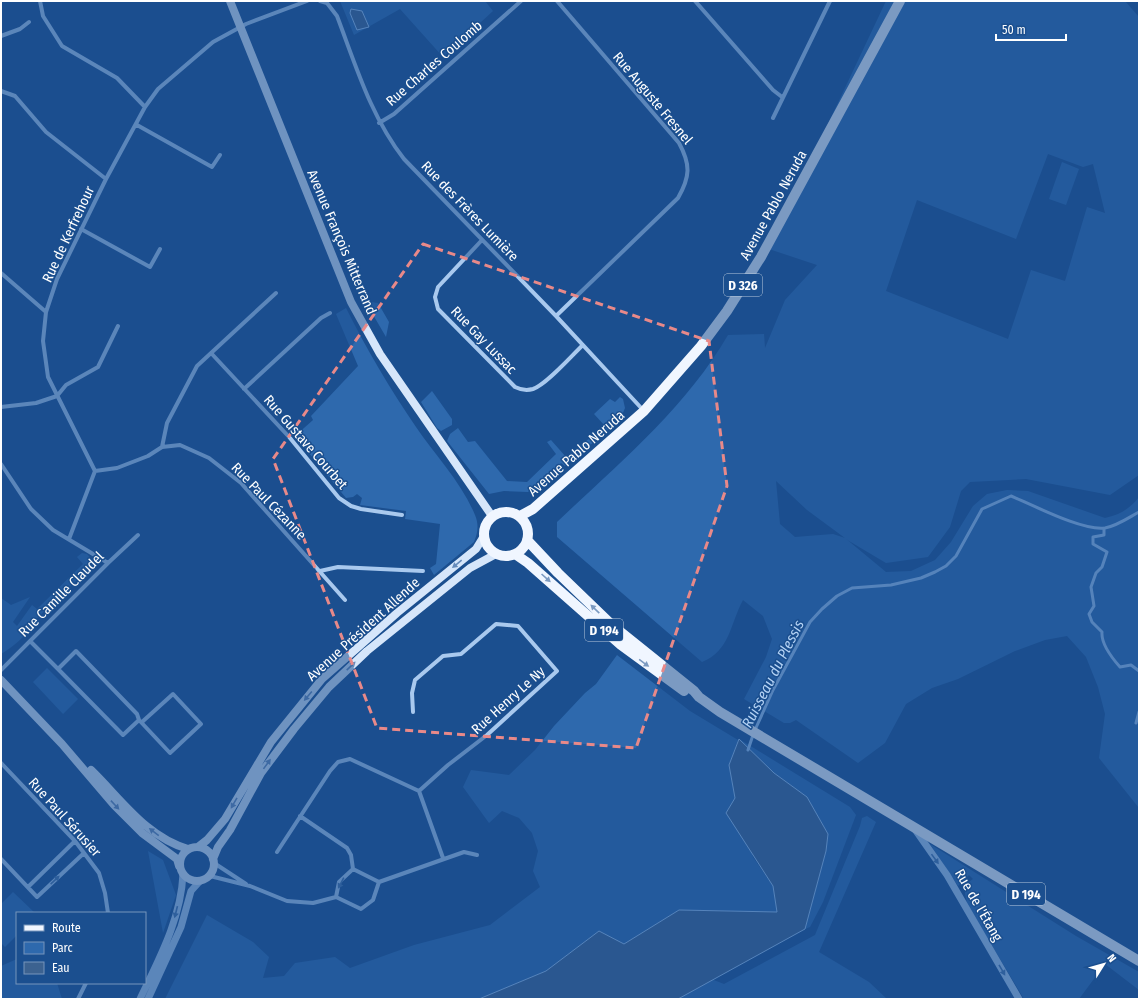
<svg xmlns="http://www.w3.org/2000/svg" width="1140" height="1000" font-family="'Fira Sans Condensed',sans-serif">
<rect width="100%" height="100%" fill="#1b4f8f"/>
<!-- green -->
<path fill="#2e69ad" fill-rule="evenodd" d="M340,1h145l8,10 -50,46 -43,-48 -46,26z
M886,1h239l14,16v458l-29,20 -84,-16 -56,3 -9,9 -11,36 -22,30 -42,6 -37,-22 -42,-31 -31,-29 4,43 15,13 38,-3 12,4 41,34 25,-1 24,-11 16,-18 22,-36 14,-12 20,-4 21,1 77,27c14,-3 25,-9 34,-21v311l-40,-50 6,-44 -7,-27 -12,-30 -19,-21 -22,4 -30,11 -57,28 -26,9 -26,16 -21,39 -27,20 -62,-43 -6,3h-6l-40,-24 22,-42 6,-18 -9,-23 -20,-16c-13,24 -13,51 -41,62l-145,-125v-15c61,-58 128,-113 171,-187l36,-1 1,14 20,-48 32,-35 -48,-16zM1048,154l35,13 10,-3 12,49 -18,-6 -22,74 -34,-11 -23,69 -122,-48 31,-91 99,39z
M1062,162l17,7 -13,36 -17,-6z
M365,301l13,2 11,19 -3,15z
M346,308c20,40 44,81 70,119 19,28 46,56 59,88 4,9 3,18 -1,27l-40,33 -4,-7 6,-4 4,-40 -35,-5 1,-8 -46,-6 2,-7 -5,-4 -4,3 -7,1 -51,-62 18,-16 -2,-4 47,-50 -22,-52z
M432,391l20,28v6l-11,6 -4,-3 -16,-26z
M620,397l3,2 2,9 -5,12 -55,46 -4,-3 -12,11 2,2 -23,16 -24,-1 -15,3 -42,-53 3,-7 8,-6 10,14 7,-1 32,40 20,1 29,-28 -9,-12 4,-2 15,17 39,-31 -11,-12 16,-15 5,3z
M82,553l5,1 8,9 -63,60c-6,14 -18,23 -31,31v-56l10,7 19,-8 -17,25 4,4 15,-21 5,4 46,-45 -6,-7z
M617,655l73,56 48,29 -9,25 6,33 18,59 20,29 4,26 -98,-2 -55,34 -25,-13 -53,40 -67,28h-314l42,-84 46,27 16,15 -6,21 21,-2 11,-13 40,-6 15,11 64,-23 76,-20 50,-38 -7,-16 5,-20 -6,-18 -13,-15 -17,-7 -13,12 -26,-36 8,-17 38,5 26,-25 19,-24 31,-33 11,-9z
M47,668l31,31 -15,15 -30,-32z
M739,739l111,68 6,8 -33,87 -13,25 -5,2 21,-78 2,-17 -21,-37 -33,-24z
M867,816l9,6 -57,130 50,30 18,17h-209l33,-20 13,5 91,-49 45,-109 2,-8z
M930,844l146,92 63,36v18l-34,-26 -26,35h-55l-57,-95 -2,-11 1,-9 7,-5 -4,-4 -11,11z
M148,851l15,9 13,35 -13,38z
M13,892l22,21h-18v22l-12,12 -4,-4v-39z
M17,959v24h40l5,16h-61v-33z"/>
<!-- water -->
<path fill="#3c6290" stroke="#9cc4f0" d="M351,9l11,2 7,16 -12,3 -7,-17z
M739,739l35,34 33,24 21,37 -2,17 -21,78 -127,70h-199l67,-28 53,-40 25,13 55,-34 98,2 -4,-26 -47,-73 9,-15 -6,-33z"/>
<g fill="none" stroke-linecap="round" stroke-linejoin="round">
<!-- stream -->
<path stroke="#9cc4f0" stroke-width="3" d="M1104,528v7l-11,2v7l14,8 -5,15 -6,6 -5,14 3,19 -5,8 3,8 10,10c-1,11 10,26 18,35l11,-2 8,6
M1136,723l3,-11
M755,730l18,-40 37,-68 12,-13 15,-13 15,-8 39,-3 30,-7 14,-6 11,-6 10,-10 26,-47 29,-13c22,9 71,35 94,32 12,-2 23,-10 34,-16
M748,750l5,-15"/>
<!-- minor -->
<path stroke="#a9c9ee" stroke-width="4" d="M40,1l3,15 19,30 55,32 28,29
M320,1l7,2 10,13c19,50 34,101 67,143l152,157 88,95
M695,1l78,89 9,7
M1,36l19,-7 9,-7
M1,91l14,5 31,36 60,47
M773,118l57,-117
M379,123l15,-9 127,-113
M137,125l75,42 8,-12
M81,229l69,38 10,-18
M482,240l-44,47 -3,10 3,12 77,78c6,3 11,4 18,2 14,-5 38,-33 50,-44
M1,273l45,39
M556,316l122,-118c12,-21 13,-33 1,-55l-122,-142
M211,353l79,85 49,60 12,8 10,3 41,6
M244,389l77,-71 9,-5
M1,407l35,-4 21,-7 9,-11 32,-18 20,-41
M162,447l5,-24 30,-57 79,-73
M1,464l30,45 22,21 55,33
M95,471l22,-3 31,-12 14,-9 18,-2 29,13 32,25 104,117
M69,539l26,-68 -47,-94 -5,-36 3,-29 11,-33 49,-100 39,-72 13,-18 55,-47 33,-18 61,-23
M320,571l18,-4 85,4
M30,641l28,28
M76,651l61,63 2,6 -16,15 -65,-66z
M1,670l107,-107 30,-28
M413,712l-1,-19 3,-13 28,-24 18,-2 35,-30 22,2 39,45 -70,64 -39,30 -29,26
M139,720l31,33 31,-29 -28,-30 -31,28
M1,763l74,78 24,32 6,20 3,20
M419,791l24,67
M300,816l47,32 4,7 2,14
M277,852l53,-81 8,-9 12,-3 69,32
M1,859l36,38 47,-44
M214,863l32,21
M210,876l40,10 37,15 26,2 23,-6 25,12 12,-9 6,-18 -26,-13 -14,13 -3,15
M379,882l85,-30 13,3
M28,887l47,-46
M78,999l8,-16"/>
<!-- tertiary -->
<path stroke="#a9c9ee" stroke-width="7" d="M914,828l33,47 72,124
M140,999c19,-40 41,-80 43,-125
M148,999l33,-72 10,-36 9,-10"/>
<!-- secondary -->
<path stroke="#d6e6fa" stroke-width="8" d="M230,1l121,301 29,52 112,162
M1,680l61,64 52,61 28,28 35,26 2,7
M91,770c30,29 55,67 97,79
M180 864a17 17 0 1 1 34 0a17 17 0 1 1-34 0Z
M198,847l9,-7 18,-21 46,-77 51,-63 75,-66 79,-64 8,-13
M213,859l5,-12 12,-17 31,-57 33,-44 35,-42 38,-36 103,-83 26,-14"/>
<!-- primary -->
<path stroke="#f0f6ff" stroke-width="10" d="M484 534a22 22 0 1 1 44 0a22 22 0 1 1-44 0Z
M520,516l13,-7 111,-98 57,-65 26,-35 34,-54 139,-256
M527,540l31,33 55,53 81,65 5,6 21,15 419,249
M515,554l13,9 93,82 63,46"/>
</g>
<!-- one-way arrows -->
<defs><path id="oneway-solid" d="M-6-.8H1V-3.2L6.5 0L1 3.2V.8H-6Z"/></defs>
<g fill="#668bba">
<use href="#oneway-solid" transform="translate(457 564) rotate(141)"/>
<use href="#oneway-solid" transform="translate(351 666) rotate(-44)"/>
<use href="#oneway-solid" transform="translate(308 696) rotate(130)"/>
<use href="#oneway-solid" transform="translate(267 764) rotate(-54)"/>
<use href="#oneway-solid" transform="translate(234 803) rotate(120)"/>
<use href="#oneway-solid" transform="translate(115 805) rotate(47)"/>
<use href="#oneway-solid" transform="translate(154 832) rotate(-143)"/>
</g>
<g fill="#7b9ac1">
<use href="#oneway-solid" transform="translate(546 578) rotate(42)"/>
<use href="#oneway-solid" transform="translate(595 609) rotate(-136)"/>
<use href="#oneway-solid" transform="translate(644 663) rotate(36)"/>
</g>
<g fill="#4674ac">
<use href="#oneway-solid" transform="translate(935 859) rotate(54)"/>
<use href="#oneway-solid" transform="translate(55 880) rotate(-43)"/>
<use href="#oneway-solid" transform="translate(341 883) rotate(118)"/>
<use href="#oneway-solid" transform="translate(176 912) rotate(104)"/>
<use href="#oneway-solid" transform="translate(1002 970) rotate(60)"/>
</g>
<!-- marked area -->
<path d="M0 0H1140V1000H0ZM423,244l286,97 18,145 -91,262 -259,-20 -104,-269z" fill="#1b4f8f" fill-opacity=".55" fill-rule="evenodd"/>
<path fill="none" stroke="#e88989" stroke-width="3" stroke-dasharray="8 5" stroke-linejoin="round" d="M423,244l286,97 18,145 -91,262 -259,-20 -104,-269z"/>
<g text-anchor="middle" stroke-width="3" stroke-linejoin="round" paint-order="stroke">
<!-- shield labels -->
<g fill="#1b4f8f" stroke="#bbcadd" stroke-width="1">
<rect x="724" y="274" width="38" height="22" rx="3"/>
<rect x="585" y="619" width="38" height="22" rx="3"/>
<rect x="1007" y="883" width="38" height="22" rx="3"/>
</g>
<g font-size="13" font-weight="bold" fill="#fff">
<text x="743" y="290">D 326</text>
<text x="604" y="635">D 194</text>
<text x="1026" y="899">D 194</text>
</g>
<!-- street labels -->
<g font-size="14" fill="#fff" stroke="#1b4f8f">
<text transform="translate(434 63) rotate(-41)" y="5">Rue Charles Coulomb</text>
<text transform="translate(653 98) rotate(50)" y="5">Rue Auguste Fresnel</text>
<text transform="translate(773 205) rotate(-61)" y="5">Avenue Pablo Neruda</text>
<text transform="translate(470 211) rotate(46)" y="5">Rue des Frères Lumière</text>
<text transform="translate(68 234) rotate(-65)" y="5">Rue de Kerfrehour</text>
<text transform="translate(342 242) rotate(67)" y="5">Avenue François Mitterrand</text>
<text transform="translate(484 340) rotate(46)" y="5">Rue Gay Lussac</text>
<text transform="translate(306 442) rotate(49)" y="5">Rue Gustave Courbet</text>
<text transform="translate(576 453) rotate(-41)" y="5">Avenue Pablo Neruda</text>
<text transform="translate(269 501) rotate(46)" y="5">Rue Paul Cézanne</text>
<text transform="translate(61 594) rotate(-45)" y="5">Rue Camille Claudel</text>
<text transform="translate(363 629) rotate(-42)" y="5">Avenue Président Allende</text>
<text transform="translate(508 700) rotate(-42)" y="5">Rue Henry Le Ny</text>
<text transform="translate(65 817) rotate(48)" y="5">Rue Paul Sérusier</text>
<text transform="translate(979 905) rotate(60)" y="5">Rue de l'Étang</text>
</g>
<!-- water labels -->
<g font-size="15" font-style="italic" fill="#b5d3f5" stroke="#1b4f8f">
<text transform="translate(773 674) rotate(-63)" y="5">Ruisseau du Plessis</text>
</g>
</g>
<!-- border -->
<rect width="1140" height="1000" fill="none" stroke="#ffffff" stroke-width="4"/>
<!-- legend -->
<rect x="16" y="912" width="130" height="72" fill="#1b4f8f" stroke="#7695bc"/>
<rect x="24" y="925" width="20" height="6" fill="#f0f6ff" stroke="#7695bc"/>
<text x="52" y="932" font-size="12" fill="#ffffff">Route</text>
<rect x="24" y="942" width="20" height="12" fill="#2e69ad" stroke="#7695bc"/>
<text x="52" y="952" font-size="12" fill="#ffffff">Parc</text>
<rect x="24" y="962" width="20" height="12" fill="#3c6290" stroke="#7695bc"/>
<text x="52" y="972" font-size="12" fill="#ffffff">Eau</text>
<!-- north arrow -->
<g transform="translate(1104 964) rotate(53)" stroke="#1b4f8f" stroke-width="3" paint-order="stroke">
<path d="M0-3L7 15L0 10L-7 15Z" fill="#ffffff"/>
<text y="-6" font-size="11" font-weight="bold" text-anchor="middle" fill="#ffffff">N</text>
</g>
<!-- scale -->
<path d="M996 34v6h70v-6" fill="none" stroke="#ffffff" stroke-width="2"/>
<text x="1002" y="34" font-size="12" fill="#ffffff" stroke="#1b4f8f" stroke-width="3" paint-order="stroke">50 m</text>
</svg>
